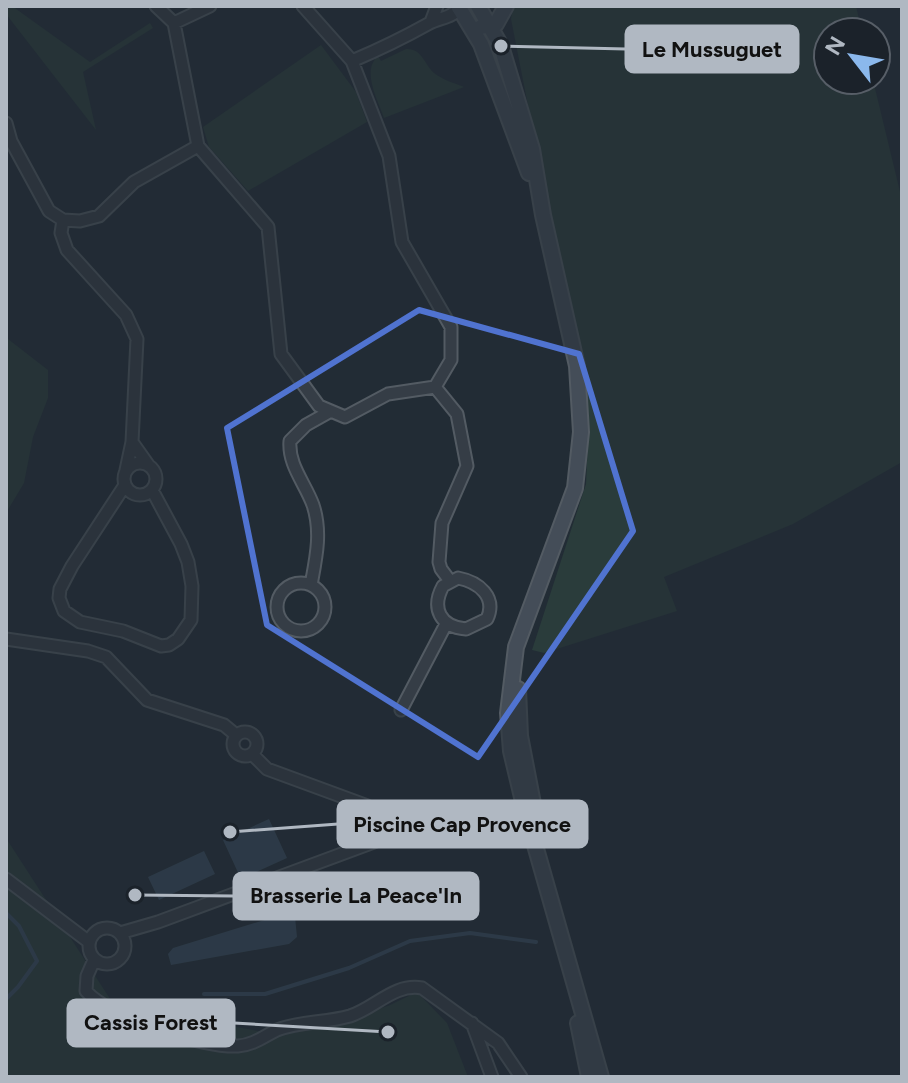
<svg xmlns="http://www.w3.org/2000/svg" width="908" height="1083" font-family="Figtree,sans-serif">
<rect width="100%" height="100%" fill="#222c35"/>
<!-- green -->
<path fill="#2a3c3b" d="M6,6h6l78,56 60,-39 3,5 -70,44 13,58 -90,-116z
M513,6h343l6,26h-34v48h45l29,120v262l-109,62 -129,53 13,34 -133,42 -12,-3 54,-166 3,-68 -78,-397z
M321,45l35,47 11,30 -119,69 -39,-44 -6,-20z
M406,49c16,-1 18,15 28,24 9,7 20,10 30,14l-80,31c-6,-18 -23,-47 -6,-62l3,5z
M6,291l2,48 40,31v28l-15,39 -9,46 -18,30z
M6,838l108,167 167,30 107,-29 29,-14 30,31 21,54h-462z"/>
<!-- water -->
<path fill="#394b5d" d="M269,819l18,39 -46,21 -18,-39z
M204,851l11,23 -56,26 -11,-23z
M287,913l8,4 2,20 -8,7 -118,21 -3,-11 5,-6z"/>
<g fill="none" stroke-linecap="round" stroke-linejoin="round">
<!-- stream -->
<path stroke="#394b5d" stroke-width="4" d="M6,913l13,13 18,35 -19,26 -12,12
M204,994h61l84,-26 61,-27 60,-8 66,9"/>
<!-- street casing -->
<g stroke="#535b63" stroke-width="15">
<path id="street" d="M156,6l18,17 36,-17
M303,6l49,55 37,95 13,86 49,85v33l-16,27
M431,22l6,-16
M174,23l24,123 70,81 13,127 38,52 26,11 43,-23 47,-7
M352,61c26,-11 51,-23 76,-37 12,-7 24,-5 33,-18
M6,123l5,18 38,70 14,9 17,1 19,-5 35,-34 64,-36
M63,220l-2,13 6,17 59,65 11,24 -5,103
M435,387l22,27 10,52 -25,57 -3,39 2,7 9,12
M124 479a16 16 0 1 1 32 0a16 16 0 1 1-32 0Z
M126,470l6,-28 17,24
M125,485l-53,81 -12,23 -1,9 5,13 16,11 43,9 38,15 8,-1 9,-6 13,-19 1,-34 -4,-24 -7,-18 -29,-54
M458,578c21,4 39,19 29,41l-21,10c-26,-2 -35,-21 -23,-43z
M277 607a24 24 0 1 1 48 0a24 24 0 1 1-48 0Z
M311,585c5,-27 11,-53 2,-80 -8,-22 -25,-40 -23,-64l16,-16 25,-14
M6,639l82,12 18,6 41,43 77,25 12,10
M401,710l45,-86
M233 744a12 12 0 1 1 24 0a12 12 0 1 1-24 0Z
M252,754l15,15 98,36 53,28 30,-2 77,-21 8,1
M6,879l83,63
M89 946a18 18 0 1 1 36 0a18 18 0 1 1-36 0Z
M120,933l38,-11 216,-80 14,-15 3,-8
M94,960l-7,16 -1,15c23,27 117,57 152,55 16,-1 26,-10 39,-16 23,-9 49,-7 73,-14 25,-8 44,-33 72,-28l76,55 23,34
M472,1023l20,54"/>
</g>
<!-- secondary casing -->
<g stroke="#535b63" stroke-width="18">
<path id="secondary" d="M458,6l23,38 48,129
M478,6l23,40 31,103 11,66 34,151 4,66 -6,56 -59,159 -8,66 3,38 14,59 76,267
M481,27l15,-3 10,-18
M518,689l2,47 15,78
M578,1023l11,54"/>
</g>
<!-- street -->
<use href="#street" stroke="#353d46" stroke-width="11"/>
<!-- secondary -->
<use href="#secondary" stroke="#444d58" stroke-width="14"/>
</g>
<!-- marked area -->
<path d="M0 0H908V1083H0ZM419,310l160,44 54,177 -155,226 -211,-132 -40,-197z" fill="#222c35" fill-opacity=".55" fill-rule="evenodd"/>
<path fill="none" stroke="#5073d0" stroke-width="6" stroke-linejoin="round" d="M419,310l160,44 54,177 -155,226 -211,-132 -40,-197z"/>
<!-- callouts -->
<path fill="none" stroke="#b0b8c2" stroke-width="3" d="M501 46L626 49M230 832L338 824M135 895L234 896M388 1032L234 1023"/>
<g fill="#b0b8c2" stroke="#1b222a" stroke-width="3">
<circle cx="501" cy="46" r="8"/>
<circle cx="230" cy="832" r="8"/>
<circle cx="135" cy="895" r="8"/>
<circle cx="388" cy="1032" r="8"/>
</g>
<g fill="#b0b8c2" stroke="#b0b8c2" stroke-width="3">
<rect x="626" y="26" width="172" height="46" rx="8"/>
<rect x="338" y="801" width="249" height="46" rx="8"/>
<rect x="234" y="873" width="244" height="46" rx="8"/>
<rect x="68" y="1000" width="166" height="46" rx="8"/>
</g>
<g font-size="22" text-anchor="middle" font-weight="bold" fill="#111">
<text x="712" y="57">Le Mussuguet</text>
<text x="462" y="832">Piscine Cap Provence</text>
<text x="356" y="903">Brasserie La Peace'In</text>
<text x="151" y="1030">Cassis Forest</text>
</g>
<!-- border -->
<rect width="908" height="1083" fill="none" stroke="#b0b8c2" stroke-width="16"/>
<!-- north arrow -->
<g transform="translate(852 56) rotate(301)"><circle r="38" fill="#1b222a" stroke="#575e67" stroke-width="2"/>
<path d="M0-6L14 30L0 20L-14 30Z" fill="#8bb8ec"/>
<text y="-12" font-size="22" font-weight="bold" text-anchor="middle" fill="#b0b8c2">N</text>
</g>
</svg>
